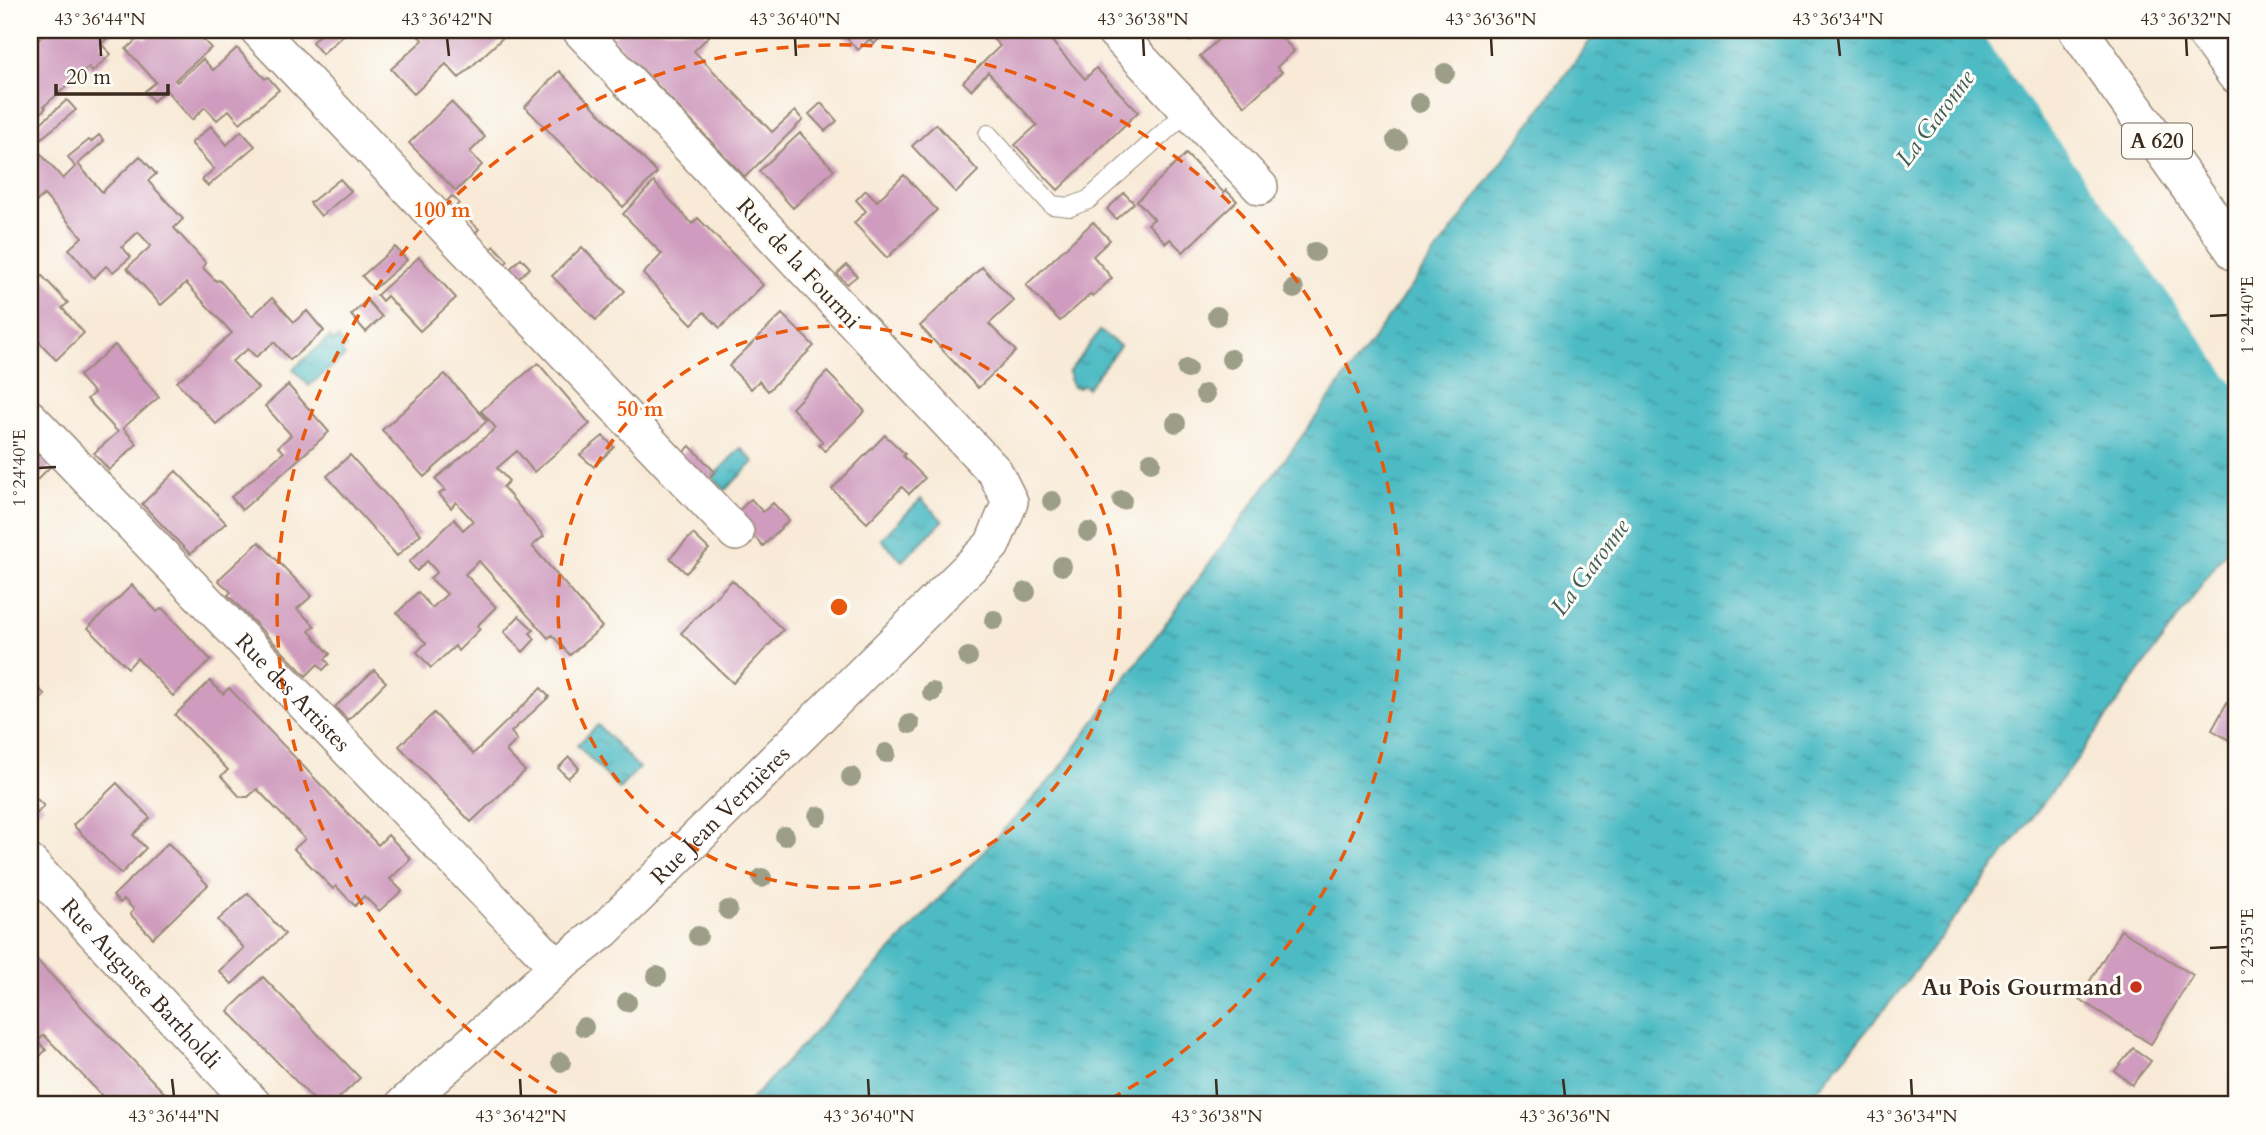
<svg xmlns="http://www.w3.org/2000/svg" width="2266" height="1135" font-family="Cardo,serif">
<defs>
<pattern id="water-ripples" width="26" height="14" patternUnits="userSpaceOnUse" patternTransform="scale(1.75)"><rect width="26" height="14" fill="#4dbbc4"/><path d="M2 4q2-2 4 0t4 0M15 11q2-2 4 0t4 0" fill="none" stroke="#41989f"/></pattern>
</defs>
<rect width="100%" height="100%" fill="#fdfcf7"/>
<filter id="ink" filterUnits="userSpaceOnUse"><feTurbulence type="fractalNoise" baseFrequency=".0143" numOctaves="2"/><feDisplacementMap in="SourceGraphic" scale="14" xChannelSelector="R" yChannelSelector="G"/><feConvolveMatrix kernelMatrix="1 2 1 2 8 2 1 2 1" color-interpolation-filters="sRGB"/></filter>
<filter id="wash" filterUnits="userSpaceOnUse"><feTurbulence type="fractalNoise" baseFrequency=".00686" numOctaves="4" result="noise"/><feDisplacementMap in="SourceGraphic" scale="28" xChannelSelector="R" yChannelSelector="G"/><feGaussianBlur stdDeviation="1.57" result="paint"/><feColorMatrix in="noise" values="0 0 0 0 0 0 0 0 0 0 0 0 0 0 0 0 0 1.4 0 .05"/><feComposite in="paint" operator="in"/></filter>
<g filter="url(#wash)">
<rect width="100%" height="100%" fill="#f8ead7"/>
<!-- water -->
<path fill="url(#water-ripples)" stroke="#447271" stroke-width="2" d="M1598,30h638v507l-159,222 -176,230 -96,116h-1059l309,-330z
M1100,331l20,15 -33,42 -4,-3 -4,3 -6,-1 -4,-8 2,-3 -3,-3z
M330,337l3,5 5,-4 8,9 -5,4 4,5 -36,30 -16,-17z
M741,448l13,14 -29,28 -13,-13z
M921,499l22,22 -41,40 -21,-22z
M598,725l41,43 -20,21 -42,-44z"/>
<!-- pier -->
<path fill="#f8ead7" d="M1978,30h258v358z"/>
<g id="blocks">
<!-- building -->
<path fill="#cf9bbe" d="M50,30h66l-15,14 10,10 -19,18 -3,-5 -45,39 2,2 -16,14 6,5 31,-27 9,10 -43,35 30,34 12,-12 -7,-10 21,-17 2,2 8,-7 5,6 -26,23 24,28 38,-36 16,18 -8,7 35,38 -9,9 32,35 -3,5 13,13 3,-1 33,36 20,-18 22,24 13,-11 17,20 -34,29 -16,-18 -18,15 -8,-8 -16,12 26,27 -42,36 -39,-42 55,-49 -46,-50 -25,22 -34,-37 24,-22 -13,-14 -16,15 9,10 -18,15 -7,-6 -12,12 -25,-29 13,-12 -38,-42 -14,12v-160z
M156,30h38l17,18 -36,32 2,2 26,-23 10,11 24,-22 28,31 3,-2 11,13 -39,33 -11,-13 -12,10 -12,-13 -13,13 -26,-30 -13,11 -8,-10 11,-9 -30,-33 15,-13 4,4z
M325,30h24l-27,24 -10,-12z
M426,30h81l2,2 -50,46 -13,-14 -32,30 -23,-25 32,-29 -4,-3z
M621,30h81l7,6 -15,15 78,81 23,-21 8,9 -58,57 -131,-137 -2,-2z
M839,30h49l-14,14 -4,-5 -12,11z
M984,30h58l43,49 11,-11 42,44 -80,78 -43,-45 22,-20 -49,-53 -17,18 -8,-8 37,-36z
M1179,30h23l-12,11z
M1229,30h46l19,21 -17,16 5,5 -37,34 -45,-50z
M559,71l98,102 -34,34 -98,-100z
M451,102l34,35 -15,15 12,13 -26,26 -47,-48z
M821,103l16,18 -12,10 -16,-17z
M936,124l42,47 -22,22 -44,-47z
M211,126l16,19 14,-14 14,15 -47,40 -6,-6 12,-11 -23,-26z
M800,133l34,37 -41,38 -34,-37z
M1186,154l38,39 2,-3 11,11 -54,51 -13,-13 -4,4 -18,-19 6,-5 -17,-18z
M904,175l33,35 -50,48 -33,-35 12,-12 -10,-11 10,-10 11,11z
M340,179l11,12 -30,25 -11,-13z
M654,182l38,42 6,-6 65,67 -43,43 -16,-16 -12,12 -49,-50 19,-20 -39,-40z
M1124,193l10,10 -18,16 -9,-10z
M452,196l7,7 -4,5 24,21 -9,10 -30,-31z
M1093,222l17,18 -17,16 19,22 -19,18 -2,-2 -31,27 -34,-36z
M494,246l14,15 -3,3 5,5 11,-11 9,10 -18,16 -27,-29z
M395,247l12,13 -33,29 -12,-13z
M582,247l43,44 -29,29 -44,-44z
M419,257l37,41 -36,33 -33,-35 -5,5 -5,-6z
M30,263l38,40 -6,5 22,25 -28,27 -23,-25 -3,3z
M847,265l10,11 -10,8 -10,-10z
M982,267l32,34 -25,23 27,27 -38,37 -58,-62z
M367,300l15,17 -16,15 -15,-17z
M782,314l32,32 -46,45 -9,-10 -8,8 -22,-23z
M115,345l44,52 -36,31 14,16 -28,26 -15,-17 24,-21 -31,-33 7,-6 -15,-17z
M538,363l52,61 -56,48 -17,-21 -20,17 12,13 -6,6 41,49 -12,10 70,81 -32,28 -18,-20 -4,3 -69,-77 -14,13 31,33 -19,19 3,3 -22,22 -3,-5 -24,22 -14,-16 9,-9 -29,-30 21,-21 14,16 15,-14 -17,-16 7,-6 -10,-11 -10,10 -8,-9 45,-43 9,11 10,-9 -17,-19 -5,6 -12,-14 6,-4 -10,-11 61,-51 -15,-17z
M827,372l38,39 -40,40 -6,-6 4,-3 -31,-34z
M445,374l42,47 -63,56 -42,-47z
M288,385l41,47 -87,78 -11,-13 53,-45 -6,-5 13,-12 -26,-29z
M885,435l20,19 -2,2 22,22 -16,16 -7,-7 -35,36 -35,-34z
M603,436l11,11 -20,20 -14,-12z
M690,446l25,26 -11,11 -25,-26z
M44,450l11,12 -25,25v-24z
M350,455l71,79 -24,22 -70,-80z
M176,471l50,52 -36,31 -48,-50z
M751,499l12,13 10,-9 16,17 -26,26 -29,-31z
M693,534l16,15 -23,24 -16,-15z
M259,542l53,54 -15,13 18,17 -6,5 21,23 -5,5 4,5 -6,6 -5,-6 -12,12 -78,-81 3,-3 -13,-12z
M732,580l51,50 -50,53 -52,-50z
M132,585l25,27 5,-4 49,52 -38,36 -36,-38 -9,10 -40,-40z
M519,616l15,14 -4,3 5,6 -12,13 -19,-20z
M374,670l12,12 -38,38 -13,-13z
M30,679l15,16 -15,14z
M210,681l13,13 6,-6 149,157 10,-10 23,24 -21,20 12,12 -23,20 -15,-15 -9,10 -19,-20 -3,3 -39,-40 11,-10 -48,-50 -9,8h-8l-19,-21 7,-6 -53,-55z
M2236,686v58l-24,-14z
M541,688l8,9 -38,35 6,8 -11,11 19,20 -54,51 -72,-76 35,-33 39,41z
M569,757l10,11 -11,10 -10,-10z
M117,783l33,35 -17,17 13,13 -25,26 -48,-49z
M30,792l14,14 -14,14z
M168,843l40,42 -55,53 -23,-24 4,-4 -10,-11 -4,4 -7,-7z
M248,893l37,41 -53,50 -13,-13 25,-23 -26,-28z
M2121,930l72,45 -42,69 -72,-45z
M30,953l146,152h-65l-67,-70 -6,6 8,9 -16,16z
M263,977l97,101 -28,27h-13l-91,-94z
M2133,1048l18,13 -19,24 -17,-14z"/>
</g>
</g>
<g filter="url(#ink)">
<use href="#blocks" fill-opacity="0" stroke="#9a8a7a" stroke-width="2"/>
<g fill="none" stroke-linecap="round" stroke-linejoin="round">
<!-- lane casing -->
<g stroke="#9a8a7a" stroke-width="20">
<path id="lane" d="M988,134l64,71 18,2 18,-7 100,-89"/>
</g>
<!-- street casing -->
<g stroke="#9a8a7a" stroke-width="38">
<g id="street">
<path d="M258,30l478,503"/>
<path d="M1113,30l147,157"/>
<path id="s1" d="M30,418l527,549"/>
<path id="s2" d="M30,863l224,242"/>
<path id="s3" d="M403,1105l154,-138 47,-37 388,-385 18,-43 -15,-30 -415,-442"/>
</g>
</g>
<!-- highway casing -->
<g stroke="#9a8a7a" stroke-width="41">
<path id="highway" d="M2078,30l158,222
M2204,30l32,44"/>
</g>
<!-- lane -->
<use href="#lane" stroke="#fff" stroke-width="18"/>
<!-- street -->
<use href="#street" stroke="#fff" stroke-width="35"/>
<!-- highway -->
<use href="#highway" stroke="#fff" stroke-width="38"/>
</g>
<!-- trees -->
<g fill="#9c9e87">
<circle cx="1445" cy="73" r="10"/>
<circle cx="1419" cy="103" r="10"/>
<circle cx="1396" cy="140" r="10"/>
<circle cx="1315" cy="252" r="10"/>
<circle cx="1294" cy="289" r="10"/>
<circle cx="1217" cy="316" r="10"/>
<circle cx="1231" cy="359" r="10"/>
<circle cx="1187" cy="369" r="10"/>
<circle cx="1205" cy="394" r="10"/>
<circle cx="1176" cy="423" r="10"/>
<circle cx="1151" cy="462" r="10"/>
<circle cx="1122" cy="500" r="10"/>
<circle cx="1052" cy="501" r="10"/>
<circle cx="1088" cy="532" r="10"/>
<circle cx="1062" cy="566" r="10"/>
<circle cx="1026" cy="592" r="10"/>
<circle cx="994" cy="620" r="10"/>
<circle cx="968" cy="657" r="10"/>
<circle cx="932" cy="692" r="10"/>
<circle cx="910" cy="724" r="10"/>
<circle cx="886" cy="753" r="10"/>
<circle cx="851" cy="777" r="10"/>
<circle cx="818" cy="816" r="10"/>
<circle cx="785" cy="836" r="10"/>
<circle cx="762" cy="878" r="10"/>
<circle cx="728" cy="910" r="10"/>
<circle cx="698" cy="936" r="10"/>
<circle cx="657" cy="976" r="10"/>
<circle cx="627" cy="1002" r="10"/>
<circle cx="584" cy="1027" r="10"/>
<circle cx="561" cy="1062" r="10"/>
</g>
</g>
<!-- ticks -->
<path fill="none" stroke="#3b2a1e" stroke-width="2.5" d="M100,38l1,18M447,38l2,18M795,38l1,18M1143,38l1,18M1491,38l1,18M1838,38l2,18M2186,38l1,18M2210,316l18,-1M38,468l18,-1M2210,948l18,-1M172,1079l2,17M520,1079l1,17M868,1079l1,17M1216,1079l1,17M1563,1079l2,17M1911,1079l1,17"/>
<!-- distance rings -->
<g fill="none" stroke="#e8590c" stroke-width="3.5" stroke-dasharray="12 9">
<circle cx="839" cy="607" r="281"/>
<path d="M575 1103A562 562 0 1 1 1103 1103"/>
</g>
<!-- markers -->
<circle fill="#c8321e" stroke="#fdfcf7" stroke-width="2.5" cx="2136" cy="987" r="7"/>
<g text-anchor="middle" stroke-width="6" stroke-linejoin="round" paint-order="stroke">
<!-- shield labels -->
<rect fill="#fdfcf7" stroke="#75695f" stroke-width="2" x="2122" y="123.5" width="70" height="35" rx="5"/>
<g font-size="21" font-weight="bold" fill="#3b2a1e">
<text x="2157" y="148">A 620</text>
</g>
<!-- street labels -->
<g font-size="23" fill="#3b2a1e" stroke="#fdfcf7">
<text transform="translate(799 263) rotate(47)" y="8">Rue de la Fourmi</text>
<text dy="8" stroke="none"><textPath href="#s1" startOffset="380">Rue des Artistes</textPath></text>
<text dy="8" stroke="none"><textPath href="#s3" startOffset="430">Rue Jean Vernières</textPath></text>
<text dy="8" stroke="none"><textPath href="#s2" startOffset="164">Rue Auguste Bartholdi</textPath></text>
</g>
<!-- poi labels -->
<g font-size="23" font-weight="bold" fill="#3b2a1e" stroke="#fdfcf7" text-anchor="end">
<text x="2122" y="995">Au Pois Gourmand</text>
</g>
<!-- water labels -->
<g font-size="24" font-style="italic" fill="#415d58" stroke="#fdfcf7">
<text transform="translate(1935 118) rotate(-53)" y="8">La Garonne</text>
<text transform="translate(1590 567) rotate(-53)" y="8">La Garonne</text>
</g>
</g>
<circle cx="839" cy="607" r="10" fill="#e8590c" stroke="#fdfcf7" stroke-width="3.5"/>
<g font-size="21" text-anchor="middle" font-weight="bold" fill="#e8590c" stroke="#fdfcf7" stroke-width="6" stroke-linejoin="round" paint-order="stroke">
<text x="442" y="217">100 m</text>
<text x="640" y="416">50 m</text>
</g>
<!-- margin -->
<rect width="2266" height="1135" fill="none" stroke="#fdfcf7" stroke-width="77"/>
<!-- scale -->
<path d="M56 84v10h112v-10" fill="none" stroke="#3b2a1e" stroke-width="3.5"/>
<text x="66" y="84" font-size="21" fill="#3b2a1e" stroke="#fdfcf7" stroke-width="5" paint-order="stroke">20 m</text>
<rect x="38" y="38" width="2190" height="1058" fill="none" stroke="#3b2a1e" stroke-width="2.5"/>
<g font-size="18" text-anchor="middle" fill="#3b2a1e">
<text x="100" y="25">43°36'44"N</text>
<text x="447" y="25">43°36'42"N</text>
<text x="795" y="25">43°36'40"N</text>
<text x="1143" y="25">43°36'38"N</text>
<text x="1491" y="25">43°36'36"N</text>
<text x="1838" y="25">43°36'34"N</text>
<text x="2186" y="25">43°36'32"N</text>
<text transform="translate(2247 315) rotate(-90)" y="6">1°24'40"E</text>
<text transform="translate(19 468) rotate(-90)" y="6">1°24'40"E</text>
<text transform="translate(2247 947) rotate(-90)" y="6">1°24'35"E</text>
<text x="174" y="1122">43°36'44"N</text>
<text x="521" y="1122">43°36'42"N</text>
<text x="869" y="1122">43°36'40"N</text>
<text x="1217" y="1122">43°36'38"N</text>
<text x="1565" y="1122">43°36'36"N</text>
<text x="1912" y="1122">43°36'34"N</text>
</g>
</svg>
